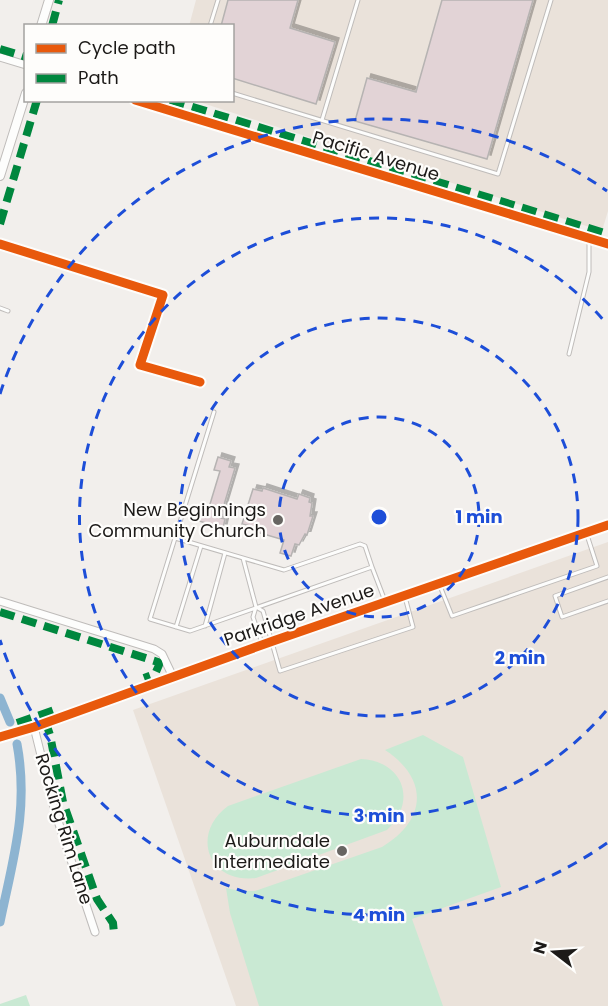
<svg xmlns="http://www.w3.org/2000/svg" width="608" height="1006" font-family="Poppins,sans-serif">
<defs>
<filter id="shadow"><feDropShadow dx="4" dy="-4" stdDeviation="0" flood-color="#0004"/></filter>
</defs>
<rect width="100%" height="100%" fill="#f2efec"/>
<!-- built -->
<path fill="#eae2da" d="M196,0h412v211l-6,20 -406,-130 36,-1v-74h-43z
M608,542v464h-372l-103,-296z"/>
<!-- green -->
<path fill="#c9e9d3" d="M423,735l40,22 38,130 -89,32 31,87h-184l-29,-93 -4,-25 14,3h15l127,-44c45,-27 47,-68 3,-97z
M361,759c42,2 57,42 26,71l-131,48c-48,6 -66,-44 -28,-72z
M26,995l4,11h-30v-2z"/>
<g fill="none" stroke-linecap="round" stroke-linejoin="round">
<!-- canal -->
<path stroke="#8db4d1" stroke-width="9" d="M0,698l10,24
M0,922c13,-63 29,-113 17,-178"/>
</g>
<!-- building -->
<path fill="#e2d3d6" stroke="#b6b3b2" stroke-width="1.5" filter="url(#shadow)" d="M228,0h70l-8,28 45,14 -19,62 -84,-26v-52h-11z
M442,0h91l-46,159 -132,-38 12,-43 49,14z
M218,457l13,4 -2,6 6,1 -15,50 5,1 -2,9 -24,-7 3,-9 5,2 13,-43 -6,-1z
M263,488l34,11 2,-5 11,4 -1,4 3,1 -2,13h3l-6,19 -2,-1 -6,11 -4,-1 -4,12 -11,-3 4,-13 -34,-10 1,-4 -9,-2 11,-35 9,2z"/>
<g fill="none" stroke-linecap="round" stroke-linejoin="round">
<!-- service casing -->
<g stroke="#bfbcba" stroke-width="5">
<path id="service" d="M210,26l8,-26
M232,93l266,81 53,-174
M322,120l36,-120
M0,308l8,3
M569,354l20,-82v-32
M175,538l109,32 76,-26 5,2 7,21 -182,64 -40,-12 64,-207
M243,558l13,49 -3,10 9,26
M372,567l13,34
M608,577l-53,19 7,21 46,-16
M440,586l12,30 145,-50 -10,-31
M256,607l7,4 17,60 133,-44 -8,-30
M205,626l20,-73
M176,627l25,-81"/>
</g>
<!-- minor casing -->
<g stroke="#bfbcba" stroke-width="9">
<path id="minor" d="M0,57l26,8
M135,100l473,144
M0,244l163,51 -23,70 60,17
M0,601l154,48 8,5 11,23
M34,727l21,85 40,120"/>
</g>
<!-- tertiary casing -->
<g stroke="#bfbcba" stroke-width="10">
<path id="tertiary" d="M41,26l8,-26
M0,176l26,-83
M0,737l34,-10 239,-86 335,-116"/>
</g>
<!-- service -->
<use href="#service" stroke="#fdfdfc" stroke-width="3"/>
<!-- minor -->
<use href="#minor" stroke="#fdfdfc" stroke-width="7"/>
<!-- tertiary -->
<use href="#tertiary" stroke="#fdfdfc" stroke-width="8"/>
<!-- quiet -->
<path stroke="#00873e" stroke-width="8" stroke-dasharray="15 8" stroke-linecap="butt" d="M52,26l7,-26
M0,49l26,8
M170,100l438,134
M0,224l37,-124
M0,612l158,50 1,3 -4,9 -11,4
M45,720l5,15 13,67 34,97 16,24 1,10
M17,723l40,-14"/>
<!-- cycleway casing -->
<g stroke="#fefdfb" stroke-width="13">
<path id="cycleway" d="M135,100l473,144
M0,244l163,51 -23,70 60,17
M0,737l34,-10 239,-86 335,-116"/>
</g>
<!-- cycleway -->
<use href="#cycleway" stroke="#e8590c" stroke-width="9"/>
</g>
<!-- distance rings -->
<g fill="none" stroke="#1d4ed8" stroke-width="3" stroke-dasharray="10 8">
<circle cx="379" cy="517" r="100"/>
<circle cx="379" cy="517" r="199"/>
<path d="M606 711A299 299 0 1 1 606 323"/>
<path d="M607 843A398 398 0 0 1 0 640M0 394A398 398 0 0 1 607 191"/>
</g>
<!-- markers -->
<g fill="#676562" stroke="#fefdfb" stroke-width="2">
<circle cx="278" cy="520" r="6"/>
<circle cx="342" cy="851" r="6"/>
</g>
<g text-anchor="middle" stroke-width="4.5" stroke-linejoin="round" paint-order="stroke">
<!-- street labels -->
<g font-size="18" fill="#1c1a18" stroke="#fefdfb">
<text transform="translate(376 156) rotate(17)" y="6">Pacific Avenue</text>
<text transform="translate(299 615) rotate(-19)" y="6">Parkridge Avenue</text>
<text transform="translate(64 829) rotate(73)" y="6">Rocking Rim Lane</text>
</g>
<!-- poi labels -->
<g font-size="18" fill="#1c1a18" stroke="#fefdfb" text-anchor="end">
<text x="266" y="516">New Beginnings<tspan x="266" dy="21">Community Church</tspan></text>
<text x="330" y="847">Auburndale<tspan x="330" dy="21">Intermediate</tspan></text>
</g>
</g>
<circle cx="379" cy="517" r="9" fill="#1d4ed8" stroke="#fefdfb" stroke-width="3"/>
<g font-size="18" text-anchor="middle" font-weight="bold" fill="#1d4ed8" stroke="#fefdfb" stroke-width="4.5" stroke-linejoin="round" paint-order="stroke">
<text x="479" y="523">1 min</text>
<text x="520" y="664">2 min</text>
<text x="379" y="822">3 min</text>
<text x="379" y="921">4 min</text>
</g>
<!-- legend -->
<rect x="24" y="24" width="210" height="78" fill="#fefdfb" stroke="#a4a2a0" stroke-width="1.5"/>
<rect x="36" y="44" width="30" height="9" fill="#e8590c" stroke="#a4a2a0" stroke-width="1.5"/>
<text x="78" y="54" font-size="18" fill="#1c1a18">Cycle path</text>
<rect x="36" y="74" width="30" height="9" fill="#00873e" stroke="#a4a2a0" stroke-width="1.5"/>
<text x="78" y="84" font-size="18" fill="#1c1a18">Path</text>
<!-- north arrow -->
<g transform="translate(554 952) rotate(287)" stroke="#fefdfb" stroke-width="4.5" paint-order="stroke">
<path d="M0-4.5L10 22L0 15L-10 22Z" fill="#1c1a18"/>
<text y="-9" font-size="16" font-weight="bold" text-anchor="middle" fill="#1c1a18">N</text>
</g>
</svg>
